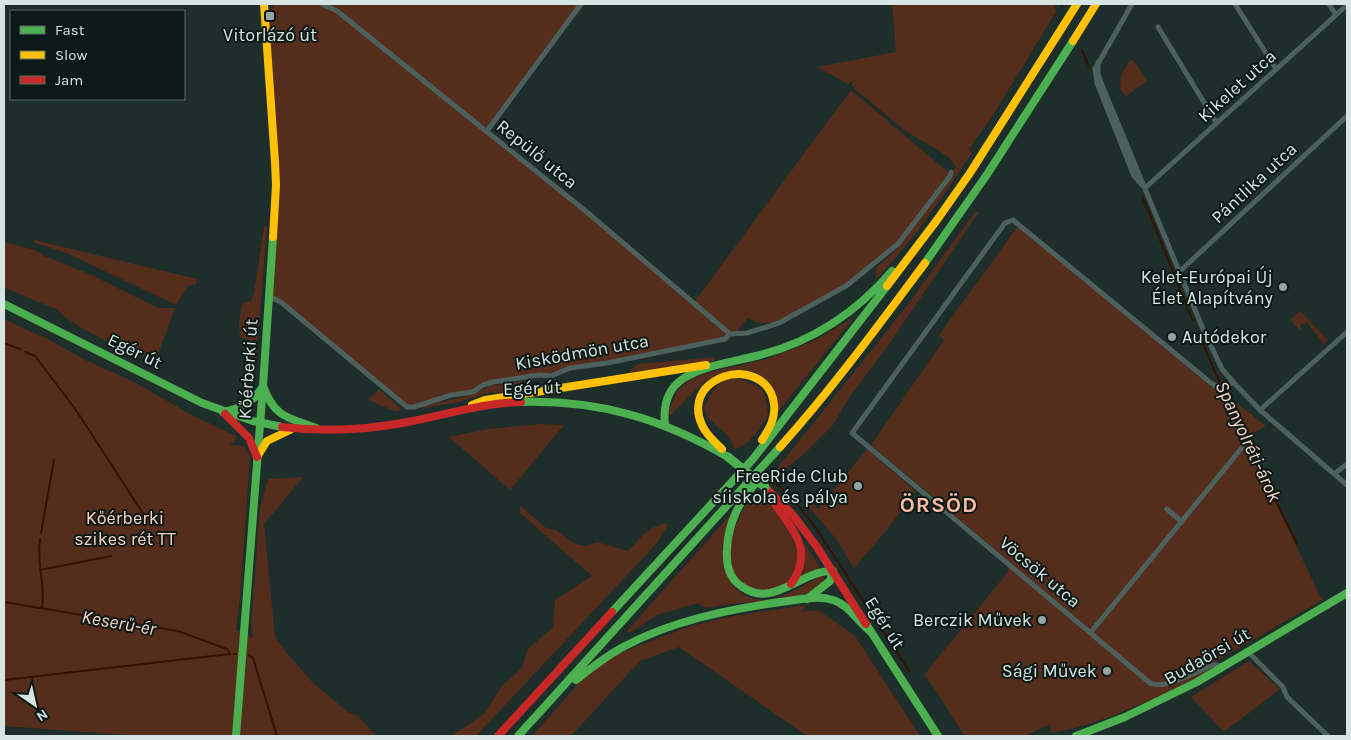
<svg xmlns="http://www.w3.org/2000/svg" width="1351" height="740" font-family="Karla,sans-serif">
<rect width="100%" height="100%" fill="#1e2e2b"/>
<!-- green -->
<path fill="#552d1c" d="M275,4h311l-31,35 -68,93 208,169 156,-211 98,83 -53,72 -35,30 -30,18 -57,30h-16l-10,-5 -11,13 -9,6 -166,35 -69,10 -20,10 -66,15 -125,-103 -13,-8 7,-111 -11,-143 4,-30z
M892,4h162l2,8 -61,100 -26,37 3,4c-30,44 -59,89 -97,127l2,-13 22,-20 57,-80 -7,-10 -45,-27 -49,-41 -3,-4 1,-4 -5,3 -31,-17 79,-15z
M1131,59l6,6 10,16 -21,15 -6,-7 1,-14z
M975,212h4l-92,135 -39,52 -15,26 -30,30 -28,22 -2,-3 2,-3 131,-164z
M1018,226l193,161 10,2 101,211 -109,63 -27,12 6,1 21,-8 -1,3c-51,23 -105,53 -161,62l-1,-9 -25,12h-60c-14,-20 -25,-42 -41,-61l84,-103 1,-11 -138,-116 73,-105 -5,-5z
M264,227h3l-9,112 -7,2 -11,-4 -1,-14 3,-20 9,-2 3,-8z
M34,240l163,39 -1,5 -8,2 -12,19 -107,-51 -36,-12z
M4,242l30,8 10,6 43,17 71,35h17l-19,52c-23,-6 -84,-32 -98,-50l-53,-22z
M1300,311l28,29 -4,4 -17,-22 -7,3 1,4 -1,1 -10,-10z
M854,317l-77,96c-3,-12 -4,-28 -14,-36 -17,-13 -43,-7 -58,5 -12,10 -23,22 -34,33l-3,-2 9,-22 14,-12 19,-7 57,-13 51,-20z
M4,319l36,17 1,-1 44,25 49,22 58,33 44,21 -1,6 -6,3 15,1 6,10 -10,141 -4,33 17,8 -2,-11 9,-119 8,-29 35,-2 -39,47 11,113 10,14 29,33 34,28 10,4 18,20h-237l-135,-10z
M255,344l2,1c-1,17 0,35 -10,50l-2,-1v-3l6,-10 -3,-5 2,-14 -3,-2v-10z
M716,357l-2,4 -84,12 -1,-2 9,-7z
M737,378c26,10 28,8 31,37 -9,14 -17,29 -33,34l-7,-13 -20,-18 -4,-10c9,-18 11,-27 33,-30z
M522,381l4,5v5l-38,2 -29,9 -36,6v-2l49,-11 17,-9z
M379,389l19,17 3,4 -4,2 -29,-12z
M1238,404l28,22 -16,9 -14,-29z
M541,424l23,1 -54,65 -61,-53 39,-8z
M867,449l48,42 -25,35 -36,42 -18,-29 -27,-32v-7l9,9z
M754,490l20,18 17,27 7,21 1,9 -10,18 -21,9 -18,-3 -11,-8 -6,-9 -4,-13 4,-27 14,-32z
M520,505l26,23 10,2 17,13 13,3 11,-4 31,9 17,-18 7,-5 13,-5 3,2 -11,18 -181,193h-25l33,-22 18,-28 20,-18 6,-19 25,-22 2,-27 37,-24 -72,-63z
M732,513c-8,28 -19,61 11,81 6,4 15,6 22,6 20,-2 39,-15 57,-25l3,4 -18,15 -24,6 -52,4 -25,4 -8,-5 -41,12 -26,17h-5z
M804,544h1l15,24 -19,10 4,-12z
M806,605l-3,5 -5,2 20,-2 37,26 65,100h-113l-128,-89 -39,14 -69,75h-39l55,-62 33,-21 68,-26 39,-10z
M1249,661l31,28 -56,43 -33,-35z"/>
<g fill="none" stroke-linecap="round" stroke-linejoin="round">
<!-- stream -->
<path stroke="#371204" stroke-width="2" d="M1060,4l2,2
M1082,50l8,19
M1143,198l50,123
M1200,337l20,46
M4,343l16,6
M25,352l10,4 41,54 68,105
M1222,387l21,46 54,111
M774,481l24,24 17,22 94,144
M41,533l13,-73
M40,539c-4,24 6,46 2,69
M40,570l71,-14
M4,602l174,29 49,18 3,5
M234,654h2
M249,655l4,3 24,78
M4,680l226,-26"/>
<!-- street -->
<path stroke="#4c615d" stroke-width="5" d="M322,4l15,7 251,202 142,121
M1132,4l-37,65 2,14 37,93 10,11
M1235,4l41,65
M1329,4l7,11
M1158,27l58,95
M1098,62v12l2,6 103,249 19,40 12,14 26,27 87,75
M487,131l94,-127
M1145,188l202,-183
M1179,272l168,-156
M269,296l13,7 125,104h7l37,-12 22,-3 10,-7 10,-3 46,-7 12,1 19,-8 37,-5 118,-24 5,-5
M730,334l17,-1 32,-10 67,-37 52,-42 52,-68 1,-4
M1260,410l87,-78
M1334,474l13,-10
M1167,509l15,13
M1091,632l154,-188 -22,-49 -9,-10
M1249,653l34,34 4,10 41,39
M1221,670l-3,-5h-5c-15,6 -48,25 -63,18l-298,-250 153,-210 8,-3 198,163 6,3 17,-3"/>
<!-- fast -->
<path stroke="#4caf50" stroke-width="8" d="M925,263l61,-87 87,-135
M4,304l198,99 51,18 29,6
M263,386c12,32 24,31 53,42
M521,402c77,-2 140,16 207,55
M223,412c18,-4 30,-9 40,-26
M665,425c-2,-18 2,-36 19,-47 21,-13 48,-16 72,-22 54,-13 100,-43 136,-85
M758,481c-18,18 -30,42 -31,68 -1,14 2,29 14,37 32,24 59,-16 92,-15
M807,599l23,-18 3,-10
M612,612l141,-153 134,-173
M866,624l72,112
M576,680c15,-12 30,-24 47,-33 48,-26 103,-37 157,-45 17,-2 37,-7 53,-2 16,5 25,22 38,32
M236,736l27,-350 10,-149
M518,736l262,-289
M1076,736l49,-19 72,-35 150,-89"/>
<!-- slow -->
<path stroke="#ffc107" stroke-width="8" d="M264,4l11,158 1,23 -3,52
M1065,23l12,-19
M1073,41l23,-37
M887,286l50,-66 33,-47 95,-150
M472,405l13,-5 221,-35
M780,447c52,-58 98,-121 145,-184
M722,449c-7,-7 -16,-14 -20,-24 -6,-12 -5,-26 3,-36 21,-24 65,-19 69,15 2,14 -5,25 -12,36
M257,457l10,-16 23,-11"/>
<!-- jam -->
<path stroke="#c62828" stroke-width="8" d="M225,414l24,24 8,19
M282,427c42,5 84,3 126,-5 37,-7 74,-19 113,-20
M765,487l27,27 25,33 49,77
M769,495c19,31 48,53 22,89
M498,736l114,-124"/>
<!-- fast-bridge -->
<path stroke="#4caf50" stroke-width="9" d="M728,457l37,30"/>
</g>
<!-- markers -->
<g fill="#95a5a1" stroke="#0d1917" stroke-width="2">
<rect x="265" y="11" width="10" height="10" rx="2.5"/>
<circle cx="1283" cy="287" r="5"/>
<circle cx="1172" cy="337" r="5"/>
<circle cx="858" cy="486" r="5"/>
<circle cx="1042" cy="620" r="5"/>
<circle cx="1107" cy="671" r="5"/>
</g>
<g text-anchor="middle" stroke-width="4" stroke-linejoin="round" paint-order="stroke">
<!-- poi labels -->
<g font-size="18" fill="#d5e5e1" stroke="#0d1917" text-anchor="end">
<text x="270" y="41" text-anchor="middle">Vitorlázó út</text>
<text x="1273" y="283">Kelet-Európai Új<tspan x="1273" dy="21">Élet Alapítvány</tspan></text>
<text x="1182" y="343" text-anchor="start">Autódekor</text>
<text x="848" y="482">FreeRide Club<tspan x="848" dy="21">síiskola és pálya</tspan></text>
<text x="1032" y="626">Berczik Művek</text>
<text x="1097" y="677">Sági Művek</text>
</g>
<!-- street labels -->
<g font-size="18" fill="#d5e5e1" stroke="#0d1917">
<text transform="translate(1237 86) rotate(-42)" y="6">Kikelet utca</text>
<text transform="translate(537 154) rotate(39)" y="6">Repülő utca</text>
<text transform="translate(1254 183) rotate(-43)" y="6">Pántlika utca</text>
<text transform="translate(135 351) rotate(26)" y="6">Egér út</text>
<text transform="translate(582 352) rotate(-10)" y="6">Kisködmön utca</text>
<text transform="translate(248 369) rotate(-86)" y="6">Kőérberki út</text>
<text transform="translate(532 388) rotate(-2)" y="6">Egér út</text>
<text transform="translate(1040 572) rotate(40)" y="6">Vöcsök utca</text>
<text transform="translate(885 623) rotate(58)" y="6">Egér út</text>
<text transform="translate(1207 656) rotate(-30)" y="6">Budaörsi út</text>
</g>
<!-- park labels -->
<g font-size="18" fill="#f8d1c2" stroke="#0d1917">
<text x="125" y="524">Kőérberki<tspan x="125" dy="21">szikes rét TT</tspan></text>
</g>
<!-- water labels -->
<g font-size="19" font-style="italic" fill="#fbd5c6" stroke="#0d1917">
<text transform="translate(1249 441) rotate(65)" y="7">Spanyolréti-árok</text>
<text transform="translate(119 622) rotate(10)" y="7">Keserű-ér</text>
</g>
<!-- district labels -->
<g font-size="22" font-weight="bold" letter-spacing="1" fill="#f9baa2" stroke="#0d1917">
<text x="939" y="512">ÖRSÖD</text>
</g>
</g>
<!-- border -->
<rect width="1351" height="740" fill="none" stroke="#d5e5e1" stroke-width="10"/>
<!-- legend -->
<rect x="10" y="10" width="175" height="90" fill="#0d1917" stroke="#5d6b68"/>
<rect x="20" y="26" width="25" height="8" fill="#4caf50" stroke="#5d6b68"/>
<text x="55" y="35" font-size="15" fill="#d5e5e1">Fast</text>
<rect x="20" y="51" width="25" height="8" fill="#ffc107" stroke="#5d6b68"/>
<text x="55" y="60" font-size="15" fill="#d5e5e1">Slow</text>
<rect x="20" y="76" width="25" height="8" fill="#c62828" stroke="#5d6b68"/>
<text x="55" y="85" font-size="15" fill="#d5e5e1">Jam</text>
<!-- north arrow -->
<g transform="translate(35 705) rotate(146)" stroke="#0d1917" stroke-width="4" paint-order="stroke">
<path d="M0-4L9 19L0 12L-9 19Z" fill="#d5e5e1"/>
<text y="-8" font-size="14" font-weight="bold" text-anchor="middle" fill="#d5e5e1">N</text>
</g>
</svg>
